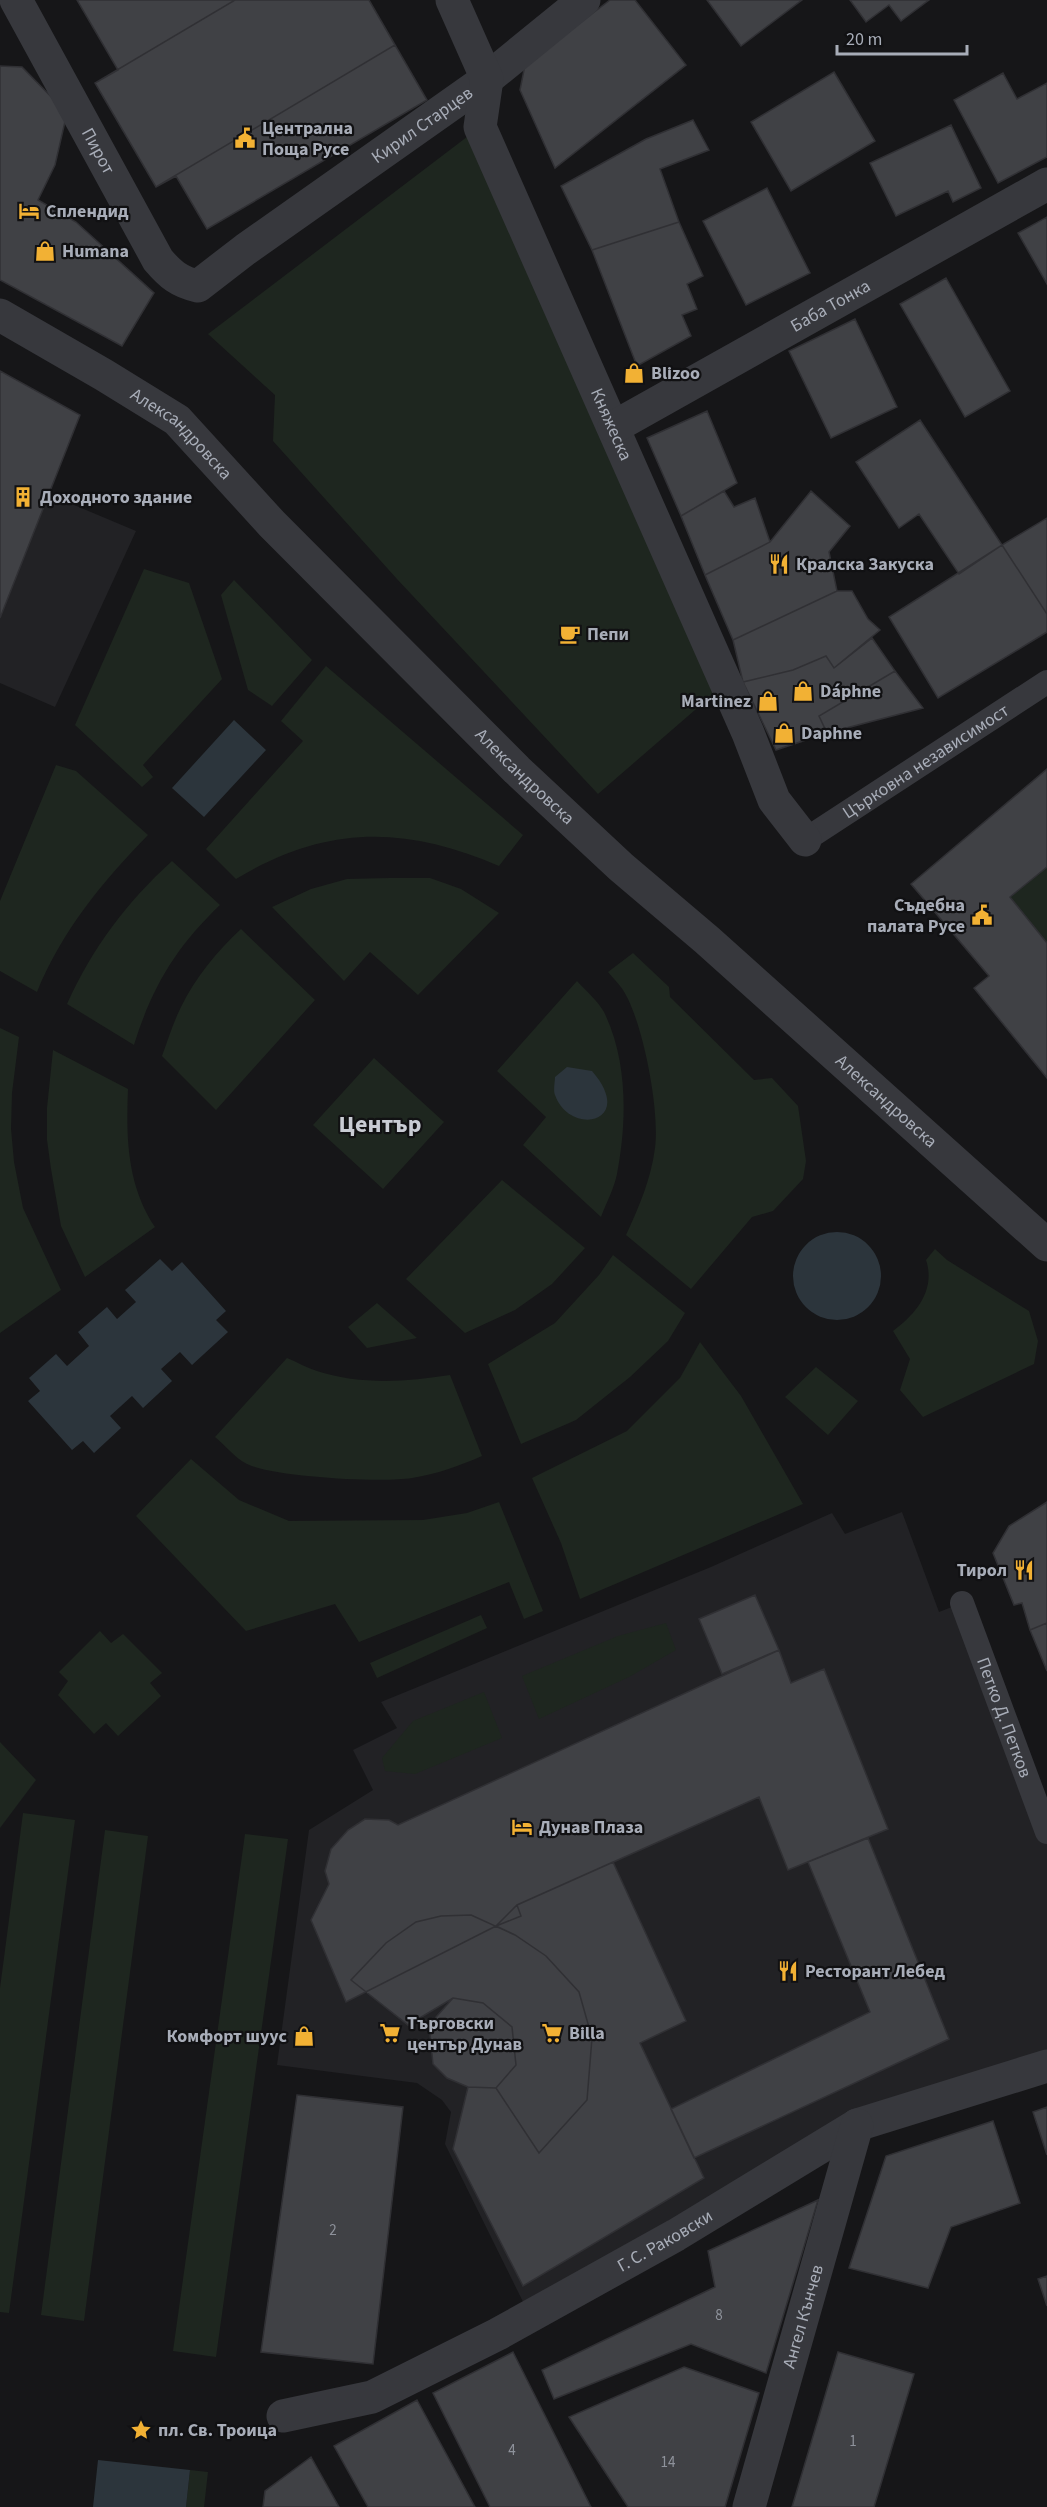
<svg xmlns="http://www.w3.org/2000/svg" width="1047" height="2507" font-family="'Source Sans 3',sans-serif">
<rect width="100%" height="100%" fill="#161618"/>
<!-- built -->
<path fill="#222225" d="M48,494l88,37 -81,176 -55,-24v-65z
M902,1512l37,100 23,-9 85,229v234l-190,59 -327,191 -85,-172 6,-32 -9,-12 -25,-17 -140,-18 32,-235 64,-40 -20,-40 44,-22 -16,-26 330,-135 121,-54 13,21z"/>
<!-- green -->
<path fill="#1e261f" d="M480,127l245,557 -127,110 -201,-215 -124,-138 2,-46 -67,-61z
M144,569l45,14 33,96 -79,86 10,12 -11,10 -67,-62z
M234,580l78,80 -40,46 -24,-16 -27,-95z
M326,666l197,169 -24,31c-94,-41 -174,-41 -263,13l-30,-30 97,-108 -22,-20z
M56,765l20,6 72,64c-45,46 -87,97 -111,157l-37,-21v-70z
M172,861l48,44c-44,42 -68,82 -86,140l-67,-41c26,-57 59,-101 105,-143z
M1047,867v76l-37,-46z
M389,878h41l31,11 38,24 -81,82 -48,-43 -26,29 -72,-74 39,-18 36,-10z
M241,929l74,71 -99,110 -54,-54c6,-16 11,-33 19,-49 14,-29 36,-56 60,-78z
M633,953l36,34 1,10 84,83 18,-2 26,28 8,55 -3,18 -30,32 -21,6 -61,72 -65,-54c13,-28 25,-56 29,-87 5,-37 -12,-127 -32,-158 -4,-6 -10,-12 -15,-18z
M577,981c8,9 21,20 27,31 24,49 23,110 13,162 -3,15 -11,29 -16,43l-78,-72 23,-28 -49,-46z
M0,1028l19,9 -7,56 -1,36 3,33 9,46 38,82 -61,43z
M53,1050l75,39c-2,49 -1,96 27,138l-70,50 -24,-51 -10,-57 -4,-29v-32z
M374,1058l70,64 -61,67 -70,-64z
M502,1180l83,68 -33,36 -37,26 -50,23 -59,-54z
M935,1249l12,11 82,51 9,30 -4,23 -111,53 -23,-27 10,-31 -17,-28c23,-17 43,-41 33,-71z
M613,1255l72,58 -17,28 -38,36 -54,43 -55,24 -33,-80 67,-41 44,-48z
M377,1303l40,35 -50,10 -19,-21z
M700,1342l41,54 62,108 -223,95 -19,-56 -29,-65 95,-47 53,-53z
M287,1358c10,4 20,10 30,13 43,14 89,11 133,4l32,81c-23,10 -45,18 -70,22 -31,5 -139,-1 -165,-14 -12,-6 -22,-19 -32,-27z
M816,1367l42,34 -30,34 -43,-38z
M191,1459l48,41 50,21 134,-1 44,-7 32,-11 44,109 -19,8 -15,-37 -150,60 -24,-38 -89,27 -110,-115z
M481,1615l6,13 -110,50 -7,-15z
M666,1623l10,27 -47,27 -90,42 -17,-43 96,-40z
M100,1631l11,12 12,-9 39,39 -12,10 11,13 -43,40 -12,-13 -12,11 -36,-39 10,-14 -9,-9z
M484,1692l18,46 -87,36 -30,-3 -3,-13 31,-37z
M0,1742l36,38 -36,48z
M23,1813l52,7 -66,493 -9,-1v-324z
M105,1830l43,6 -64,485 -43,-6z
M245,1834l43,5 -72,518 -43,-6z
M190,2470l18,2 -4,35h-18z"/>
<!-- water -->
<path fill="#2c353c" d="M234,720l32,30 -62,67 -32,-29z
M567,1067l25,4c45,52 -22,66 -37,24 -2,-5 0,-13 0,-18z
M793 1276a44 44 0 1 1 88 0a44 44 0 1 1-88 0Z
M160,1259l12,12 10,-9 44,49 -10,9 12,12 -36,33 -12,-13 -19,17 11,12 -29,27 -11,-12 -22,20 11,12 -27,25 -11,-12 -11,9 -44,-49 12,-10 -11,-13 27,-24 11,12 22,-20 -11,-14 29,-25 10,12 19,-17 -11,-12z
M98,2460l92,10 -4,37h-93z"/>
<!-- building -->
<path fill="#404145" stroke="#303034" stroke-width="1.5" d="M77,0h292l58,100 -220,129 -31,-53 -20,11 -61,-104 23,-13z
M235,0h134l26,45 -239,142 -61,-104z
M610,0h25l51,65 -131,103 -35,-78 5,-25z
M707,0h95l-61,46z
M850,0h79l-28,21 -12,-16 -23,17z
M0,66l22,1 45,46 -12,52 -17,35 38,22 78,71 -32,53 -122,-66z
M834,72l41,69 -84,50 -40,-69z
M1003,73l14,26 30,-16v74l-49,26 -44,-83z
M693,120l16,30 -49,19 19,53 -87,28 -31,-64 85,-47z
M951,125l30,63 -28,14 -5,-11 -52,25 -26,-53z
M767,188l43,85 -64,32 -43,-84z
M1047,217v67l-29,-51z
M679,222l24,54 -16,8 10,25 -15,6 9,21 -54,30 -45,-116z
M946,278l64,113 -45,26 -65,-113z
M855,319l42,88 -66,31 -42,-87z
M0,371l80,44 -80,203z
M707,411l30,72 -56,33 -34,-78z
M920,420l82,125 -43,29 -40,-60 -20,14 -43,-66z
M724,491l10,16 21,-9 15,44 -65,33 -24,-59z
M811,491l39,35 -21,26 8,39 -104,49 -28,-65 65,-33z
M1047,518v96l-45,-69z
M1002,545l45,69v18l-109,66 -49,-81z
M837,591h15l16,28 12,11 -46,38 -8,-12 -33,14 -50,12 -10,-42z
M872,638l23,33 -76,45 8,17 -51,17 -33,-68 50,-12 33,-14 8,12z
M895,671l28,37 -96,25 -8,-17z
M1047,769v98l-37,30 37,46v135l-73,-90 15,-12 -78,-92z
M1047,1502v121l-17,7 -8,-27 -8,2 -21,-52 16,-27z
M755,1595l24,55 -57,24 -23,-55z
M1047,1623v48l-17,-41z
M779,1650l12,33 33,-14 64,160 -100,41 -29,-73 -242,108 4,11 -25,10 -150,76 -35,-82 18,-36 -4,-13 6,-22 17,-19 17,-11 24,1 9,5z
M868,1838l81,201 -255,119 -23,-49 199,-97 -62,-150z
M613,1862l73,159 -46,22 64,135 -181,108 -70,-137 15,-62 28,1 43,65 48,-53 5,-62 -13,-46 -33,-36 -31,-21 -19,-9 21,-21z
M471,1915l44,20 31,21 33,36 13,46 -5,62 -48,53 -43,-65 20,-23 -4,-38 -29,-24 -30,-5 -45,27 -57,-45 35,-37 30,-21 25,-6z
M453,1998l30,5 29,24 4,38 -20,23 -28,-1 -21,-9 -14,-14 -4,-39z
M297,2095l106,12 -30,257 -112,-12z
M1047,2107v48l-14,-43z
M993,2121l27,82 -69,24 -23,61 -79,-20 37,-112z
M818,2200l-52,173 -75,-29 -137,55 -12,-29 173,-83 -7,-36z
M1047,2276v30l-9,-27z
M513,2352l78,155h-101l-57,-114z
M838,2352l76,22 -40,133h-82z
M684,2367l75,26 -34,114h-97l-59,-90z
M417,2400l58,107h-107l-34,-61z
M311,2457l28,50h-76l2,-16z"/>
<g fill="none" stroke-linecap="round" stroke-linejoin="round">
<!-- lane -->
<g stroke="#37383d" stroke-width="24">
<path id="s1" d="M805,840l242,-158"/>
<path id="s2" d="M962,1603l85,229"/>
</g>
<!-- street -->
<g stroke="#37383d" stroke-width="33">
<path id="s3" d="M16,0l142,260c12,14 21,22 40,26l48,-37 241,-170 97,-79"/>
<path id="s4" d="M452,0l35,79 -7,48 268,606 26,67 31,40"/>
<path id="s5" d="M0,315l104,60 73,45 95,104 245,246 104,97 86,73 340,305"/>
<path id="s6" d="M614,427l433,-243"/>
<path id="s7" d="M283,2416l89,-19 126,-63 178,-99 181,-110 190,-59"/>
<path id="s8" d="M749,2507l108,-382"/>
</g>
</g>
<!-- icons -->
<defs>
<g id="civic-bare" transform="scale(1.62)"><path d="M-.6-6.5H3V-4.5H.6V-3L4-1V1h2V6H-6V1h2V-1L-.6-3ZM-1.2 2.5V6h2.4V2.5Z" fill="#f2b134" stroke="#111113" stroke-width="2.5" paint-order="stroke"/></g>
<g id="hotel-bare" transform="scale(1.62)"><path d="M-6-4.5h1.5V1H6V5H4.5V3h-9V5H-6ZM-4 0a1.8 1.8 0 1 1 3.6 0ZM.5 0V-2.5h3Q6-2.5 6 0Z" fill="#f2b134" stroke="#111113" stroke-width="2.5" paint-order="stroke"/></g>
<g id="shop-bare" transform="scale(1.62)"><path d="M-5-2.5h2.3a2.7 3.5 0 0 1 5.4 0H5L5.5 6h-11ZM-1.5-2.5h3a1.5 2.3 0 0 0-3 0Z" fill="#f2b134" stroke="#111113" stroke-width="2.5" paint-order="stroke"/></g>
<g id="building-bare" transform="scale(1.62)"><path d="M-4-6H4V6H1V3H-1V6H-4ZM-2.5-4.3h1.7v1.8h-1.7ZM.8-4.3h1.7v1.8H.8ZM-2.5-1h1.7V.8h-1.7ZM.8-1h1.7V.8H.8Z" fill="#f2b134" stroke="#111113" stroke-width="2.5" paint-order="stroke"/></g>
<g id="restaurant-bare" transform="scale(1.62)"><path d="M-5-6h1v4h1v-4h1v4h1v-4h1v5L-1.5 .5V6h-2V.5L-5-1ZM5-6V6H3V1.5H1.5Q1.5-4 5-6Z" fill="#f2b134" stroke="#111113" stroke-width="2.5" paint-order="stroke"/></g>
<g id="cafe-bare" transform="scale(1.62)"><path d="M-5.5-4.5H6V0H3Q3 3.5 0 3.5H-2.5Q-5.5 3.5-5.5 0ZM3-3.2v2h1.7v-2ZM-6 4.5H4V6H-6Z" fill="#f2b134" stroke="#111113" stroke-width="2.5" paint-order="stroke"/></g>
<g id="supermarket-bare" transform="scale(1.62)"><path d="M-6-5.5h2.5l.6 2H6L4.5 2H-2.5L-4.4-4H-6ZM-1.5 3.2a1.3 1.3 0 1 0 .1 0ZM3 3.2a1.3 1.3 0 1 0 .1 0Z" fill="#f2b134" stroke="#111113" stroke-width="2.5" paint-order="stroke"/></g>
<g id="sight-bare" transform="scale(1.62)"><path d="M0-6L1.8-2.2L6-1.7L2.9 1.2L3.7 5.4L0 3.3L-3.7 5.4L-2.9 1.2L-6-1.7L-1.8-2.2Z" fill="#f2b134" stroke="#111113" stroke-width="2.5" paint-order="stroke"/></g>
</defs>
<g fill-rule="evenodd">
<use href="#civic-bare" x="245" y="138"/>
<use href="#hotel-bare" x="29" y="211"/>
<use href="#shop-bare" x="45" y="251"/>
<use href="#shop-bare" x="634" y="373"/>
<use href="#building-bare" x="23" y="497"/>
<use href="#restaurant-bare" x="779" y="564"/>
<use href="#cafe-bare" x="570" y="634"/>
<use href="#shop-bare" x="803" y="691"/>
<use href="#shop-bare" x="768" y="701"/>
<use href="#shop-bare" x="784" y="733"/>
<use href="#civic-bare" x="982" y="915"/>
<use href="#restaurant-bare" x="1024" y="1570"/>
<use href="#hotel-bare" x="522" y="1827"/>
<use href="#restaurant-bare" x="788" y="1971"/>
<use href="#supermarket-bare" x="390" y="2033"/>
<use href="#supermarket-bare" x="552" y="2033"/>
<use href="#shop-bare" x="304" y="2036"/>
<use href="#sight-bare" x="141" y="2430"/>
</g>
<g text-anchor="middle" stroke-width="4.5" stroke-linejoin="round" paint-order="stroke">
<!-- number labels -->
<g font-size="15" fill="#8e929b">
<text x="333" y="2235">2</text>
<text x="719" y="2320">8</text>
<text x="853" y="2446">1</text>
<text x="512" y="2455">4</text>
<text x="668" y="2467">14</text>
</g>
<!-- street labels -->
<g font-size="18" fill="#a8adb8" stroke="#111113">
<text dy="6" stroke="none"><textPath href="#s3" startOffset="621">Кирил Старцев</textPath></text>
<text dy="6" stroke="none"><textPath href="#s3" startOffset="172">Пирот</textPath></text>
<text dy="6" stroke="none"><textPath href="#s6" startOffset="248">Баба Тонка</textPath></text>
<text dy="6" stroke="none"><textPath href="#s4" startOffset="460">Княжеска</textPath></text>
<text dy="6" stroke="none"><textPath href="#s5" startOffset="218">Александровска</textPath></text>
<text dy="6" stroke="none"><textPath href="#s1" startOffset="144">Църковна независимост</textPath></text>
<text dy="6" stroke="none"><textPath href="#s5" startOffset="704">Александровска</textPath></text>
<text dy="6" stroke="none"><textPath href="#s5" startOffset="1190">Александровска</textPath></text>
<text dy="6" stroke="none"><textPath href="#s2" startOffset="122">Петко Д. Петков</textPath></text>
<text dy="6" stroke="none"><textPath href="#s7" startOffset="423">Г. С. Раковски</textPath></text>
<text dy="6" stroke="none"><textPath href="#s8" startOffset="198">Ангел Кънчев</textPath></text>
</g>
<!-- poi labels -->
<g font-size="18" font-weight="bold" fill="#a8adb8" stroke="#111113" text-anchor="start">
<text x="262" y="134">Централна<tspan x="262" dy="21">Поща Русе</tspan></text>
<text x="46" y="217">Сплендид</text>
<text x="62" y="257">Humana</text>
<text x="651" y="379">Blizoo</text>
<text x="40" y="503">Доходното здание</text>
<text x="796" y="570">Кралска Закуска</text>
<text x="587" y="640">Пепи</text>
<text x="820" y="697">Dáphne</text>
<text x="751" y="707" text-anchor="end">Martinez</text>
<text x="801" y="739">Daphne</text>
<text x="965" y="911" text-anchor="end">Съдебна<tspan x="965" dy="21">палата Русе</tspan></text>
<text x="1007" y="1576" text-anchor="end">Тирол</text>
<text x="539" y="1833">Дунав Плаза</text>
<text x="805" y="1977">Ресторант Лебед</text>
<text x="407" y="2029">Tърговски<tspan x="407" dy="21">център Дунав</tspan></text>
<text x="569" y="2039">Billa</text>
<text x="287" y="2042" text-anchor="end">Комфорт шуус</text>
<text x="158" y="2436">пл. Св. Троица</text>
</g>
<!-- district labels -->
<g font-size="24" font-weight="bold" fill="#c9ccd4" stroke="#111113">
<text x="380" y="1132">Център</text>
</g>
</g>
<!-- scale -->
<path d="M837 45v9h130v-9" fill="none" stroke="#a8adb8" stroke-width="3"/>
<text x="846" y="45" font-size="18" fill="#a8adb8" stroke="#111113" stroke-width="4.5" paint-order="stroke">20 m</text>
</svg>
